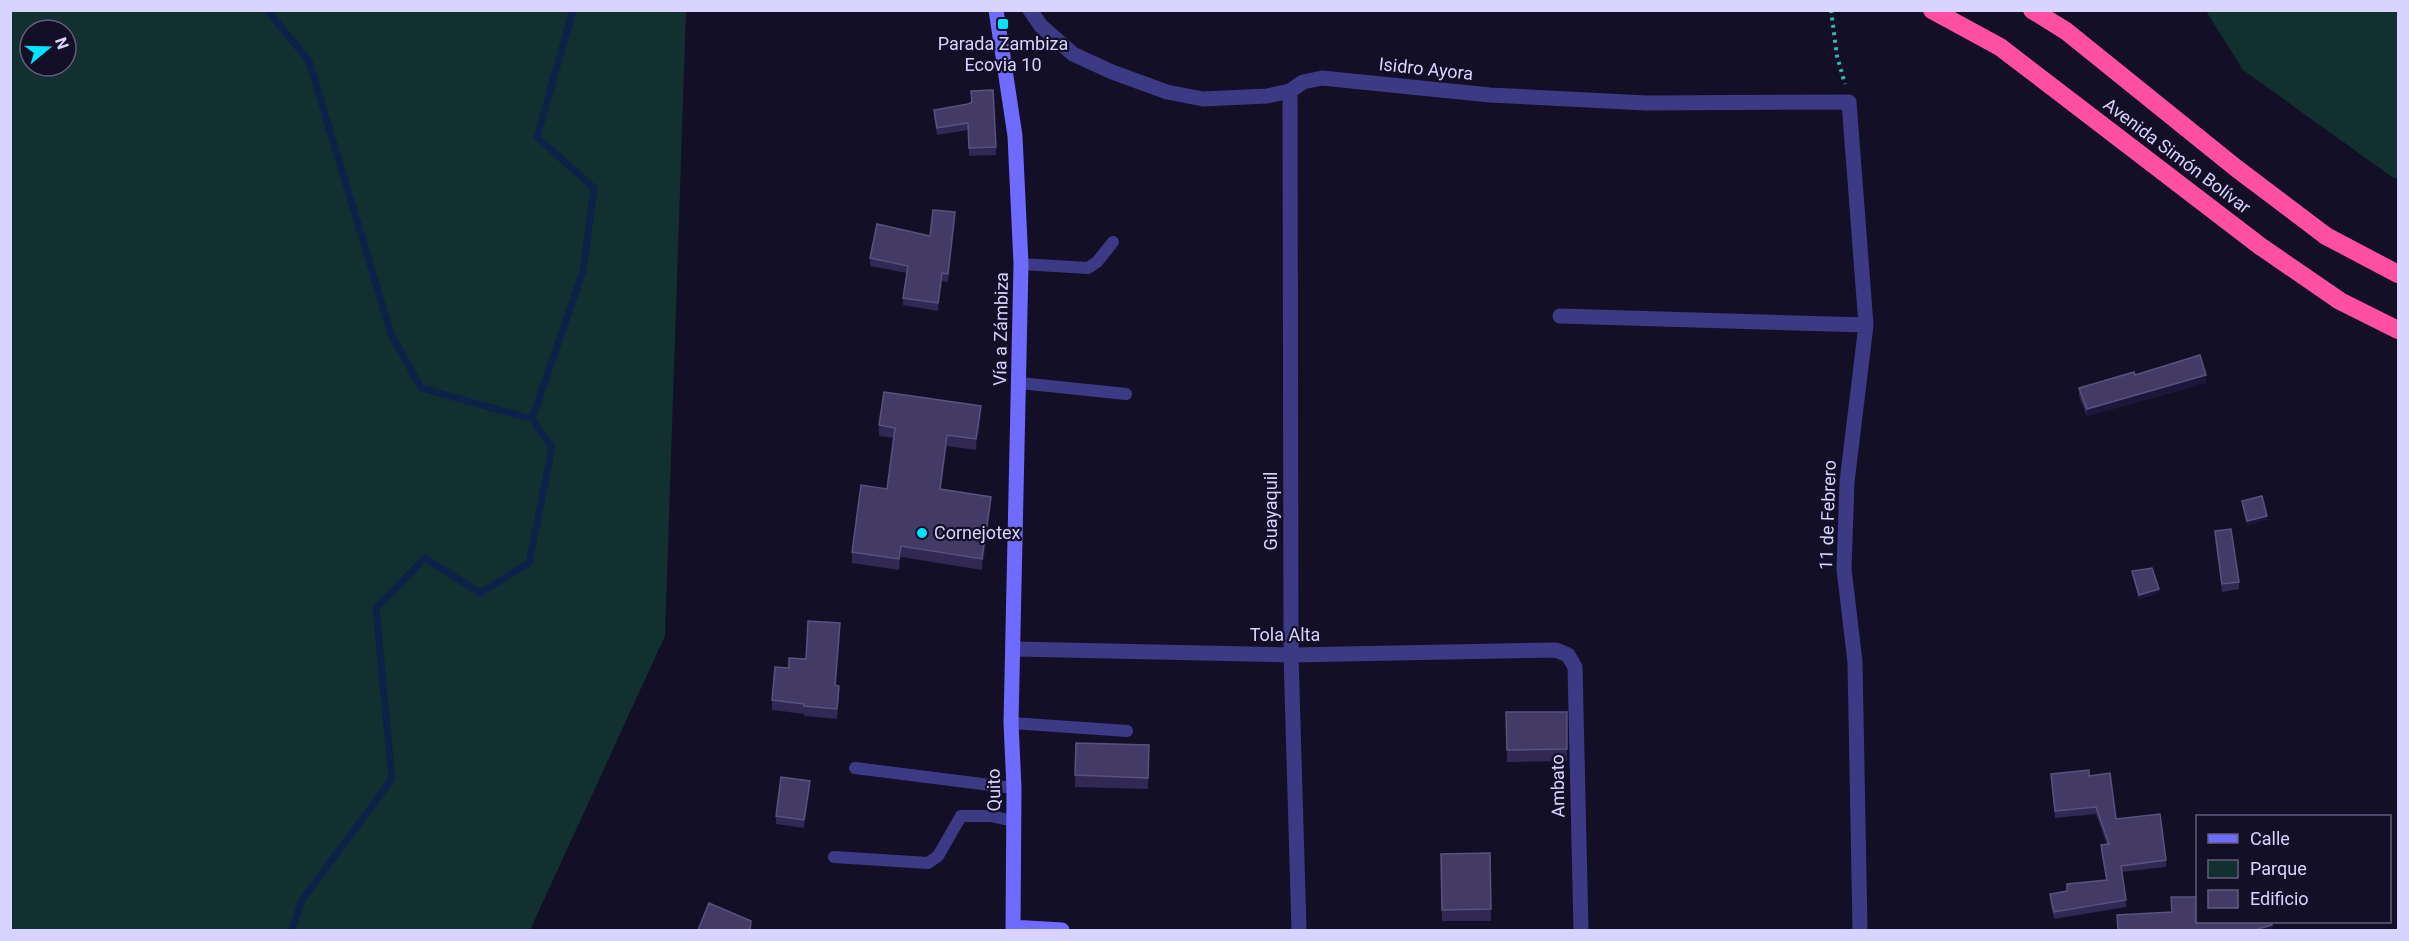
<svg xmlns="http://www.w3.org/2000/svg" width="2409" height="941" font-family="Roboto,sans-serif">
<rect width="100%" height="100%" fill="#130f26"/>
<!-- green -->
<path fill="#12302f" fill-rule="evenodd" d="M10,11h676l-21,625 -135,294h-519zM30,30h36v36h-36z
M2206,11h192v168l-6,-2 -149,-107z"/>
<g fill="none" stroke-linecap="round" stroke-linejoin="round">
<!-- stream -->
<path stroke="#0c2248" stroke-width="7" d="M267,10l42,51 82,273 30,54 111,31
M292,930l10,-30 90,-121 -16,-171 49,-50 55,35 49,-30 23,-115 -20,-29 51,-148 11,-83 -57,-51 36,-127"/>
<!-- path -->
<path stroke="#2fb8b0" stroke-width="4" stroke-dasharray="3 4.5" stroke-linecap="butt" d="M1831,10l6,46 8,28"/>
<!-- lane -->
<path stroke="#3d3a85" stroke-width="12" d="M1021,264l67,4 9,-6 16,-20
M1020,383l106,11
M1011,723l116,8
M855,768l159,20
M834,857l94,6 10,-7 23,-40h30l22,5"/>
<!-- street -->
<path stroke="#3d3a85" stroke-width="15" d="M1030,10l11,16 32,28 39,18 55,20 36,7 64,-3 23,-5 13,-9 19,-4 168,17 156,8 203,-1 17,223 -19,157 -3,87 11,93 5,268
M1290,91l1,564 8,275
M1560,316l306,9
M1014,649l277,6 265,-5 12,5 7,12 6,263"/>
<!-- secondary -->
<path stroke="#6f6bff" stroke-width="15" d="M996,10l19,126 6,128 -10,459 3,65 -1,142
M1013,927l49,3"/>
<!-- highway -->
<path stroke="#ff4fa3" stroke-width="18" d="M1932,10l68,37 260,199 80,55 58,29
M2032,10l34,21 170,137 90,68 72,38"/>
</g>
<!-- wall -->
<path fill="#312854" d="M968,104l28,43v8l-27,1 -1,-26 -31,5 -3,-18v-7z
M955,220l-7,62 -6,-1 -4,30 -35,-6v-7l4,-25 -37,-7v-8l60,-22z
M2135,375l71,8 -119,33 -8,-20v-8z
M981,417l-5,33 -29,-4 -6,43 50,19 -9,62 -81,-13 -2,13 -47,-7v-11l35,-63 7,-51 -15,-2v-11z
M2242,501l25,18 -20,6 -5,-20z
M2215,531l24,51v7l-17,3 -7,-53z
M2132,571l27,22 -20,6 -7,-24z
M840,634l-4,51 3,11 -2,23 -33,-3v-2l-32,-4v-10l17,-32 17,-9z
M1506,712h61v49l-60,1z
M1076,743l73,2 -1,44 -73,-2z
M2051,774l38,2 27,43 50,41v7l-44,5 4,28v7l-72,12 -4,-18v-7l17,-3v-7l39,-4 -5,-28v-7h6l-11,-31 -41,4z
M810,789l-6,39 -28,-4v-8z
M1490,853l1,68h-49l-1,-67z"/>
<!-- shaded-wall -->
<path fill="#1d163a" d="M955,212v8l-7,62v-8z
M942,273v8l-4,30v-8z
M2206,375v8l-119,33v-7z
M981,406v11l-5,33v-11z
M947,435v11l-7,54v-11z
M991,497v11l-9,62v-11z
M2267,516v3l-20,6v-4z
M901,546v11l-2,13v-11z
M2159,589v4l-20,6v-4z
M840,623v11l-5,62v-11z
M810,781v8l-6,39v-8z
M2272,925v5h-17z"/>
<!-- building -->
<path fill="#433a66" stroke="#5a527e" stroke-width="1.5" d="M993,90l3,57 -27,1 -1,-25 -31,5 -3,-18 34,-6 4,-2 -1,-11z
M933,210l22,2 -7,62 -6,-1 -4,30 -35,-5 5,-32 -38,-8 7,-34 53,12z
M2200,355l6,20 -119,34 -8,-21 55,-16 1,3z
M884,392l97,14 -5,33 -29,-4 -7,54 51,8 -9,62 -81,-13 -2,13 -47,-7 9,-67 26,4 8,-61 -16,-3z
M2262,496l5,20 -20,5 -5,-20z
M2231,529l8,53 -17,2 -7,-53z
M2152,568l7,21 -20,6 -7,-24z
M808,621l32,2 -5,62 4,1 -2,23 -33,-3v-2l-32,-4 3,-33 14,1v-10l17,1z
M1506,712h61v37l-60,1z
M1076,743l73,2 -1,33 -73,-3z
M2089,770v6l21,-3 6,46 44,-5 6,46 -45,6 5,34 -72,12 -4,-18 17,-3v-7l40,-4 -6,-35 8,-1 -13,-37 -41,4 -4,-37z
M781,777l29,4 -6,39 -28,-4z
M1490,853l1,56 -49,1 -1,-56z
M2171,897h27v24h73l1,4 -17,5h-137l-1,-15 55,-3z
M709,903l42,18 -1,9h-52z"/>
<!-- markers -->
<g fill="#00e5ff" stroke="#130f26" stroke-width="2">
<rect x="997" y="18" width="12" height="12" rx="3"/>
<circle cx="922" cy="533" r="6"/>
</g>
<g text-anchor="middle" stroke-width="4.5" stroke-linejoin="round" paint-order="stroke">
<!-- poi labels -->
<g font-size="18" fill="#d9d4ff" stroke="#130f26">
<text x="1003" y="50">Parada Zambiza<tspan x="1003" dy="21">Ecovia 10</tspan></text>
<text x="934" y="539" text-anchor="start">Cornejotex</text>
</g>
<!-- street labels -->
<g font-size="18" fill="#d9d4ff" stroke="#130f26">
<text transform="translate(1426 69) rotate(6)" y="6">Isidro Ayora</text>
<text transform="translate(2177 156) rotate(37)" y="6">Avenida Simón Bolívar</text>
<text transform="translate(1001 329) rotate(-89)" y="6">Vía a Zámbiza</text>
<text transform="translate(1271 511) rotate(-90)" y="6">Guayaquil</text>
<text transform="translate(1828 515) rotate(-88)" y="6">11 de Febrero</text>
<text x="1285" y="641">Tola Alta</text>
<text transform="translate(1558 786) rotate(-91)" y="6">Ambato</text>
<text transform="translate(994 790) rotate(-91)" y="6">Quito</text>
</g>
</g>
<!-- border -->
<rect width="2409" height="941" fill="none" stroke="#d9d4ff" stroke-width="24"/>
<!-- legend -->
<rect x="2196" y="815" width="195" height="108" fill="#130f26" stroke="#625e7d" stroke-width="1.5"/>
<rect x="2208" y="834" width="30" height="9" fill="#6f6bff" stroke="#625e7d" stroke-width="1.5"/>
<text x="2250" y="845" font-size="18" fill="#d9d4ff">Calle</text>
<rect x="2208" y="860" width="30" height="18" fill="#12302f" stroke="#625e7d" stroke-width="1.5"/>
<text x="2250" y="875" font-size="18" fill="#d9d4ff">Parque</text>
<rect x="2208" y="890" width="30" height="18" fill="#433a66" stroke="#625e7d" stroke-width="1.5"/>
<text x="2250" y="905" font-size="18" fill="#d9d4ff">Edificio</text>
<!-- north arrow -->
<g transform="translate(48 48) rotate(71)"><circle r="28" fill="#130f26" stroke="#625e7d" stroke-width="1.5"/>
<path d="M0-4.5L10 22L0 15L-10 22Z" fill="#00e5ff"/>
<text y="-9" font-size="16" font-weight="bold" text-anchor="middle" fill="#d9d4ff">N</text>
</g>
</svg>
